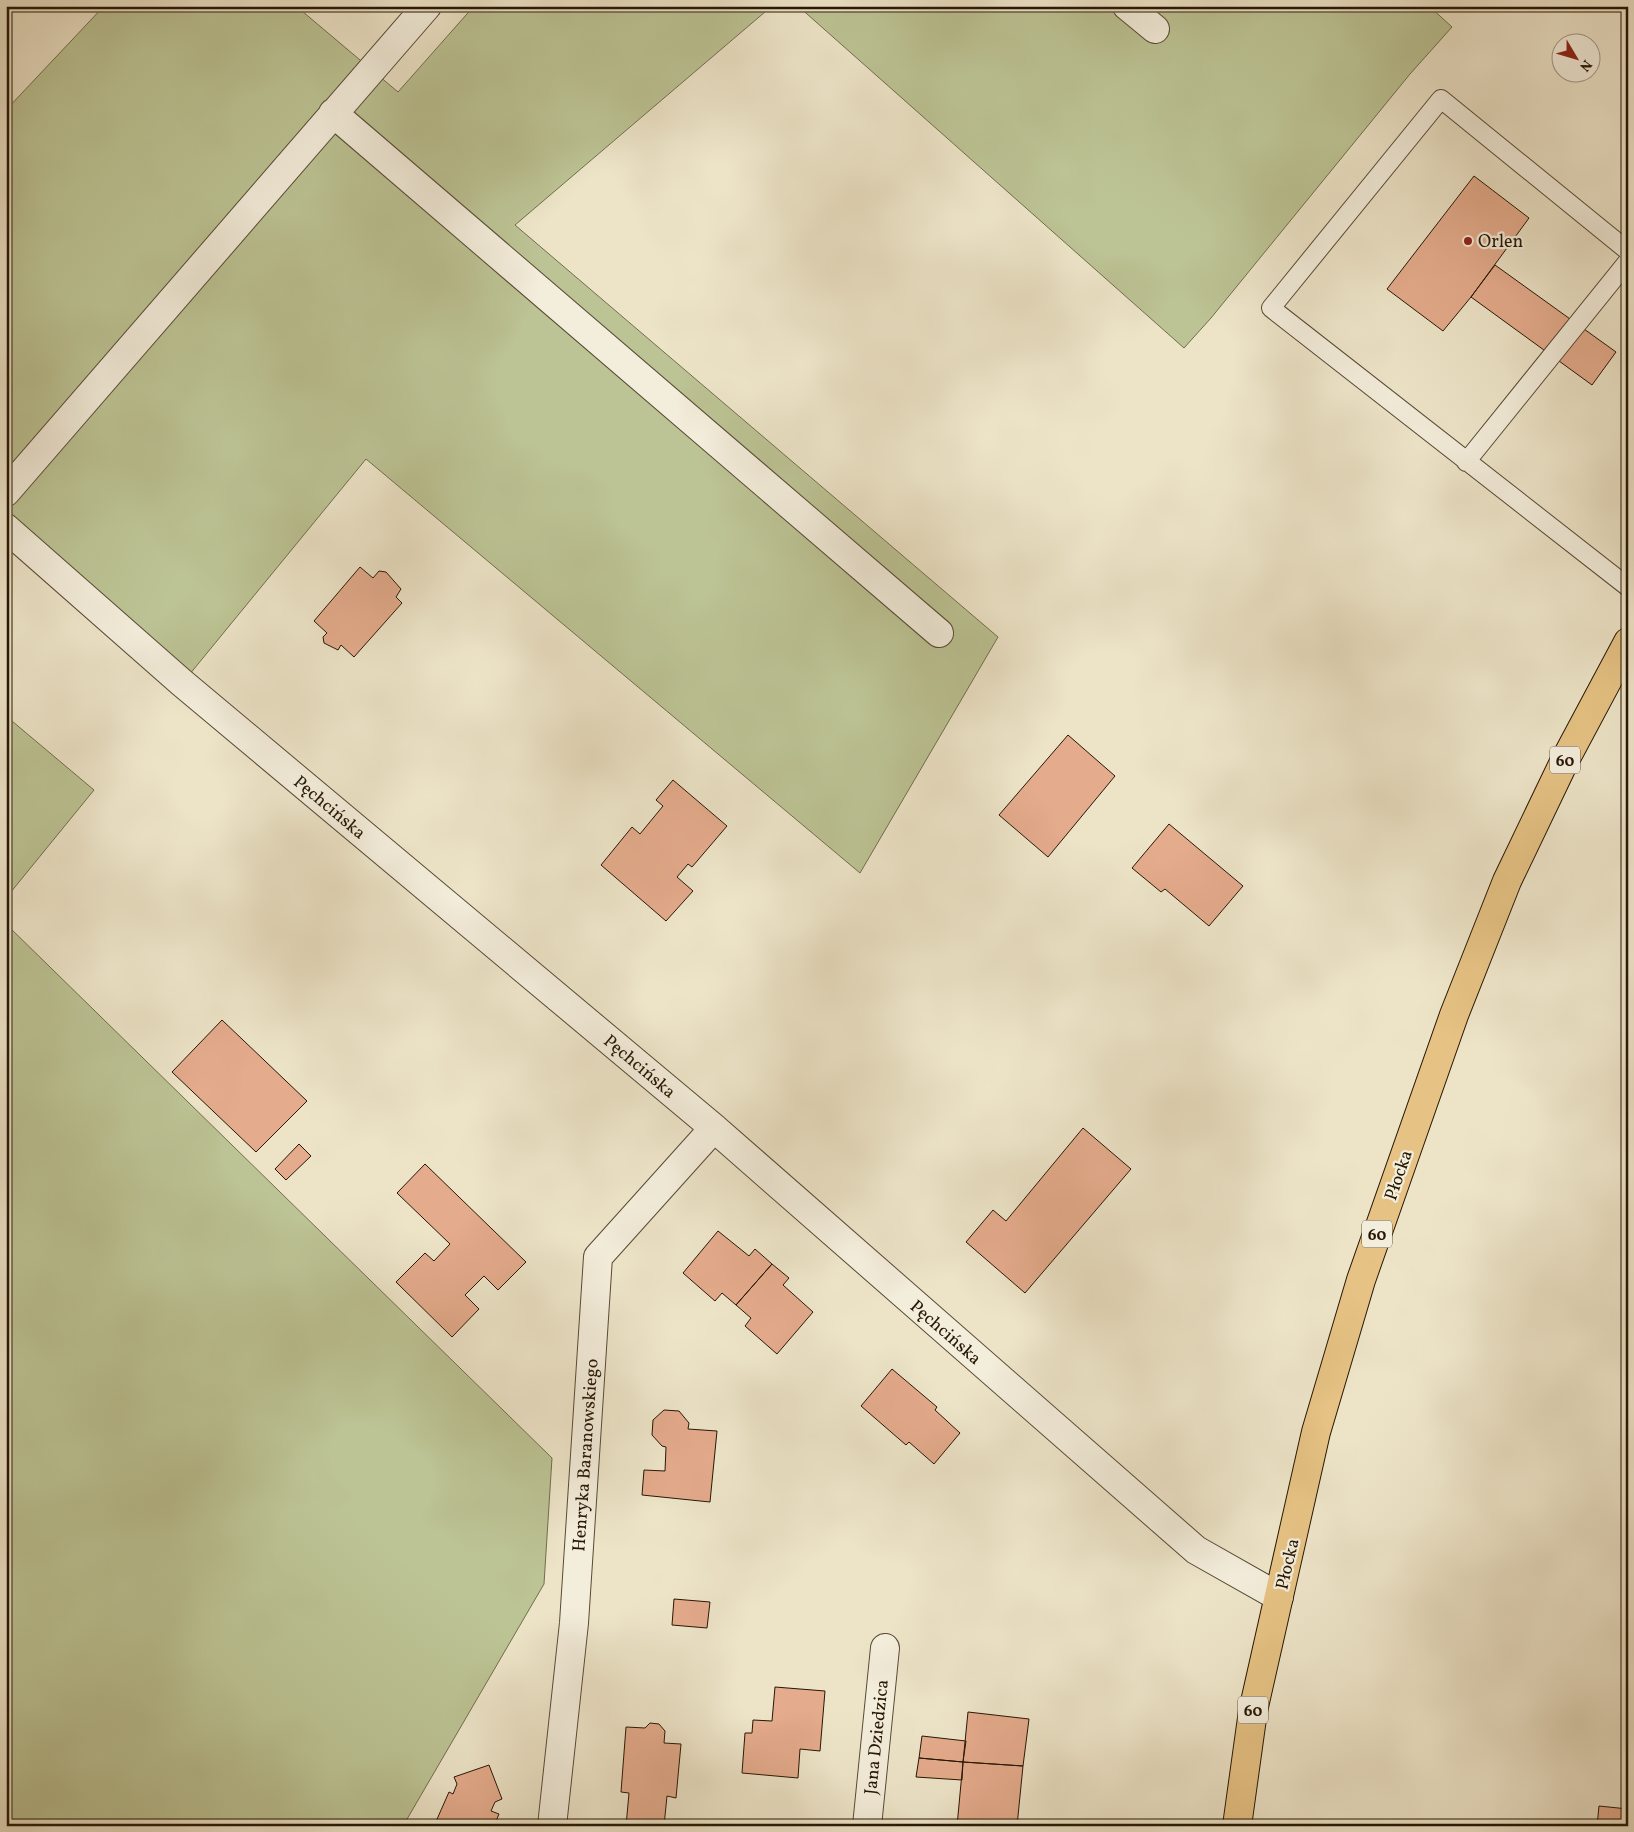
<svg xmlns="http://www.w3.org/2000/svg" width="1634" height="1832" font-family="Vollkorn,serif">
<rect width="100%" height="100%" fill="#ede4c8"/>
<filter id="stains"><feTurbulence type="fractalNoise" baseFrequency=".004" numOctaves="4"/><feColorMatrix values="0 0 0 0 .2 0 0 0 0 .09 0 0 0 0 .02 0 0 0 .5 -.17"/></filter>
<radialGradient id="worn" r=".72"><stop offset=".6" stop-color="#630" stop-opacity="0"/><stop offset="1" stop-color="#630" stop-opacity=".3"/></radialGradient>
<!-- green -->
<path fill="#bcc394" stroke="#716d4c" d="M104,6h192l102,86 76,-86h298l-257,219 483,412 -138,236 -494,-414 -177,216 -183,-152v-413z
M798,6h631l23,21 -42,47 -199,244 -27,30z
M6,716l88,74 -88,108z
M6,924l546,534 -8,126 -141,242h-397z"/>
<!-- building -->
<path fill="#e4ab8c" stroke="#261704" d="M1474,176l55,42 -58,79 -28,34 -56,-42z
M1495,265l121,87 -24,33 -121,-88z
M360,567l13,11 6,-7 7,1 15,17 -5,8 6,6 -48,54 -13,-12 -3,5 -14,-7 -1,-6 4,-4 -13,-12z
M1068,735l47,41 -67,81 -49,-42z
M673,780l54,46 -35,41 -4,-3 -11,13 16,14 -27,30 -65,-56 31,-38 8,7 23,-28 -7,-6z
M1169,824l74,62 -34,40 -44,-37 -4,3 -29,-24z
M222,1020l85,81 -51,51 -84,-80z
M1083,1128l48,41 -106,124 -59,-51 27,-32 13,11z
M299,1144l12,12 -25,24 -11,-11z
M425,1164l101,98 -28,28 -14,-14 -19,19 14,14 -27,28 -56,-55 29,-29 9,8 16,-17 -53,-51z
M718,1231l31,25 6,-7 17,15 -36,41 -14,-12 -7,8 -32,-28z
M772,1264l17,14 -6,7 30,27 -36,42 -32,-28 6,-8 -15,-13z
M892,1369l45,38 -2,3 25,23 -26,31 -25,-22 -3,3 -45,-39z
M664,1410l15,1 10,12 -1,6 29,2 -7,71 -68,-7 2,-25 21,1 1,-24 -4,-1 -10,-11 1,-15z
M674,1599l36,3 -3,26 -35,-3z
M775,1687l50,4 -5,60 -20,-2 -2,29 -56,-5 3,-40h7l1,-13 19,1z
M968,1712l61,7 -6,47 -60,-4z
M650,1723l9,1 6,7 -1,12 17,1 -5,54 -9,-2 -3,30h-38l3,-33 -8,-1 5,-65 19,1z
M922,1736l44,5 -3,21 -44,-4z
M919,1758l44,4 -1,18 -46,-3z
M963,1762l60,4 -6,60h-60z
M489,1765l13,34 -7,3 -4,9 8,3 -5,12h-60l15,-34 4,2 4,-10 -3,-7z
M1599,1806l29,3v17h-31z"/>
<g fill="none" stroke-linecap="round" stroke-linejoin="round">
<!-- service casing -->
<g stroke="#584a35" stroke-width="20">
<path id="service" d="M1628,251l-187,-152 -170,209 357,279
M1466,462l162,-201"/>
</g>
<!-- minor casing -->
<g stroke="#584a35" stroke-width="30">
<path id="minor" d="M1127,6l28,23
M333,113l606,520
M6,492l421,-486
M6,528l175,154 533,446 482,422 83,47
M552,1826l22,-203 24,-366 116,-129
M867,1826l18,-178"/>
</g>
<!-- primary casing -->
<g stroke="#261704" stroke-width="30">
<path id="primary" d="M1237,1826l16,-115 63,-279 45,-152 93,-265 53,-134 58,-121 63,-118"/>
</g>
<!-- service -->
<use href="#service" stroke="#f3eddb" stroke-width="18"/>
<!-- minor -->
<use href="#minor" stroke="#f3eddb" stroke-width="28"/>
<!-- primary -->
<use href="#primary" stroke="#e6c284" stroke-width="28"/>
</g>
<!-- markers -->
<circle fill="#8f2418" stroke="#f3eddb" stroke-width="2" cx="1468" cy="241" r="5"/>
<g text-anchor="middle" stroke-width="4.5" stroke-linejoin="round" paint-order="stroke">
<!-- shield labels -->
<g fill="#f3eddb" stroke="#645744" stroke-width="1">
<rect x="1550" y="746.5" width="30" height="27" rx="4"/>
<rect x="1362" y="1220.5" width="30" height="27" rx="4"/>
<rect x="1238" y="1696.5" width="30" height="27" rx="4"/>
</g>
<g font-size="16" font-weight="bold" fill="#261704">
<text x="1565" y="766">60</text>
<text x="1377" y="1240">60</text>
<text x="1253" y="1716">60</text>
</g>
<!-- poi labels -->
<g font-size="18" fill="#261704" stroke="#f3eddb" text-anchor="start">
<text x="1478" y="247">Orlen</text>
</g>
<!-- street labels -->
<g font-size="18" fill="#261704" stroke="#f3eddb">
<text transform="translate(330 807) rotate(40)" y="6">Pęchcińska</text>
<text transform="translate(640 1066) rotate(40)" y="6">Pęchcińska</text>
<text transform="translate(1398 1175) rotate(-71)" y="6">Płocka</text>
<text transform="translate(946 1332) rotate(41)" y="6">Pęchcińska</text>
<text transform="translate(585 1455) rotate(-86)" y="6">Henryka Baranowskiego</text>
<text transform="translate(1287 1564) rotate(-77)" y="6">Płocka</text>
<text transform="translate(876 1737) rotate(-84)" y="6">Jana Dziedzica</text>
</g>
</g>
<!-- margin -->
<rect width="1634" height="1832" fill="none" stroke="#ede4c8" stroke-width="25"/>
<rect x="8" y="8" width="1619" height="1817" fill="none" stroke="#261704" stroke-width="2.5"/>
<rect x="12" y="12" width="1609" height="1807" fill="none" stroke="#261704"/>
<!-- north arrow -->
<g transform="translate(1576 58) rotate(128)"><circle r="24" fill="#f3eddb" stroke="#a19785"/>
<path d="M0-4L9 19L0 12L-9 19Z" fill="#8f2418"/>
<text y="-8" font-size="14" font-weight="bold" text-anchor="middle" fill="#261704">N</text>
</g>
<rect width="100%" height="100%" filter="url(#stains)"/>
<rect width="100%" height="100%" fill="url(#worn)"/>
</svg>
